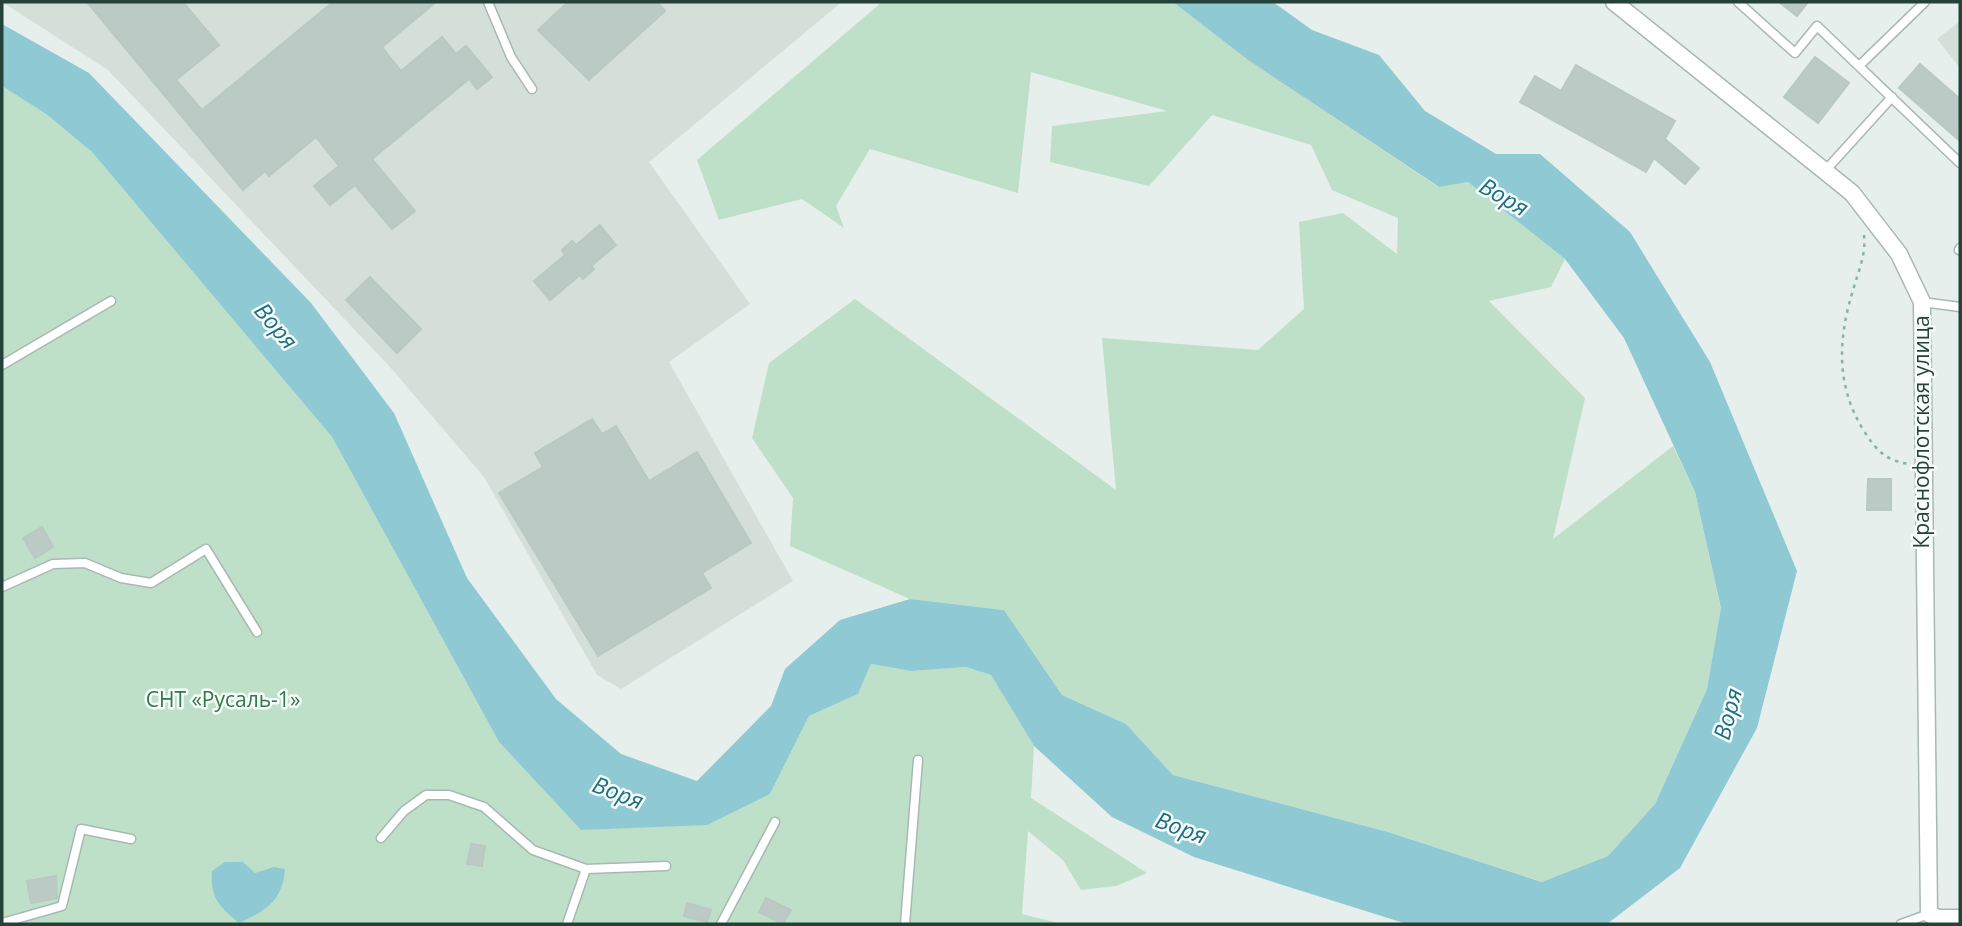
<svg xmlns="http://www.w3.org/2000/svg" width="1962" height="926" font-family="'Open Sans',sans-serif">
<rect width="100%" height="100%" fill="#e6efeb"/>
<!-- built -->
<path fill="#d4dfda" d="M2,2h840l-193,160 101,142 -81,58 124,219 -172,108 -24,-14 -113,-198 -94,-110 -282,-297z
M1960,21v47l-23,-29z"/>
<!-- green -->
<path fill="#bfe0c8" d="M882,2h291l75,58 190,127 30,-5 97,77 -14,28 -62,14 96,97 -32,141 120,-93 22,46 26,117 -14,80 -52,115 -47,52 -65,26 -155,-50 -215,-57 -47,-51 -64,-29 -58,-85 -94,-11 -120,-53 3,-48 -41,-60 17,-75 86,-64 261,191 -14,-152 156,12 46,-41 -5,-87 44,-9 54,41 1,-36 -66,-28 -21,-45 -99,-30 -63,71 -99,-24 2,-36 115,-15 -136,-39 -13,121 -148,-44 -34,57 8,22 -42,-29 -83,21 -22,-60z
M2,86l44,28 46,38 240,285 167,305 82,88 189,-36 39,-78 49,-22 13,-30 40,7 55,-4 25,8 43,71 -3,52 116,75 -31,13 -35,4 -18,-30 -35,-29 -6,83 40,10h-1060z"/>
<!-- water -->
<path fill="#8ec9d4" d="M1173,2h100l39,28 67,25 46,56 71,43h44l90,78 80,130 87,209 -40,157 -77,140 -73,56h-200l-213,-67 -82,-40 -78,-71 -43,-71 -25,-8 -55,4 -40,-7 -13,30 -49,22 -39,78 -63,31 -126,5 -82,-88 -167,-305 -240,-285 -46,-38 -44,-28v-62l87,49 222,230 83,110 73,165 89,121 65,55 76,27 74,-75 14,-37 55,-49 70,-21 94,11 58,85 64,29 47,51 215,57 154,50 66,-26 47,-52 52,-115 14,-81 -26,-116 -71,-154 -59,-79 -97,-77 -29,5 -191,-127z
M225,862h18l12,11 19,-6 11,2c-2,31 -19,42 -46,54 -20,-17 -29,-25 -27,-52z"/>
<!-- building -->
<path fill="#bbcac4" stroke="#b8c9c2" stroke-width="2" d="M87,2h96l36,43 -43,35 26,30 131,-108h103l-54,45 19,24 41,-34 14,17 10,-8 26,31 -15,12 -8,-10 -97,80 43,52 -23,18 -37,-44 -25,20 -16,-19 25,-20 -23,-29 -47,39 -4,-5 -22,19z
M568,2h89l8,9 -76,69 -51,-50z
M1779,2h29l-11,14z
M1815,57l34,26 -31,40 -34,-26z
M1920,64l40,35v42l-61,-53z
M1576,65l99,56 -10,18 34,29 -14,16 -31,-26 -8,14 -126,-70 15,-26 26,15z
M600,225l16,20 -25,21 3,3 -11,10 -3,-4 -30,25 -16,-19 31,-26 -3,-5 10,-9 4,4z
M370,277l51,52 -24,24 -51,-53z
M592,419l10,15 14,-8 33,55 48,-29 54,91 -49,30 9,15 -113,68 -99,-163 44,-26 -8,-14z
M1868,479h23v31h-24z
M42,527l11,20 -18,11 -12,-20z
M471,844l14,2 -3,20 -15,-2z
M56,876l1,22 -26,5 -4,-22z
M766,898l25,12 -8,14 -24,-12z
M687,903l24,7 -4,12 -23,-6z"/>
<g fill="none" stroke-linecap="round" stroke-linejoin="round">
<!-- service casing -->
<g stroke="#a8b8b2" stroke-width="11">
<path id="service" d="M488,2l23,55 21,32
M1738,2l57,51 22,-27 143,137
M1859,66l66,-64
M1825,171l67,-74
M1959,250l1,-2
M1922,302l38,5
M2,365l109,-64
M2,587l51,-23 32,-1 36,15 30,5 55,-34 51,83
M381,838l23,-27 22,-16h23l35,12 49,43 53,19 -19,55
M586,869l80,-3
M2,923l60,-17 19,-77 50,10
M721,924l54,-102
M905,924l13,-164
M1901,924l28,-10"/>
</g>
<!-- minor casing -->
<g stroke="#a8b8b2" stroke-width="19">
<path id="minor" d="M1614,2l238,191 47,61 23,48 7,612 9,4h22"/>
</g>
<!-- path -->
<path stroke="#86b3a5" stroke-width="2.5" stroke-dasharray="3.5 5" stroke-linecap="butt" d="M1864,235c2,20 -5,34 -10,52 -16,50 -19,98 10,144 12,19 22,30 45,33"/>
<!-- service -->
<use href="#service" stroke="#fff" stroke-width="8"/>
<!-- minor -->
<use href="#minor" stroke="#fff" stroke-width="16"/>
</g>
<g text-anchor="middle" stroke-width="5" stroke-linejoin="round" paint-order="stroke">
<!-- street labels -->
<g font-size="21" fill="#24423a" stroke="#f7fbf9">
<text transform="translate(1922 432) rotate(-90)" y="7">Краснофлотская улица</text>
</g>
<!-- park labels -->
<g font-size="21" fill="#2d7a4b" stroke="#f7fbf9">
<text x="223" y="707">СНТ «Русаль-1»</text>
</g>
<!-- water labels -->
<g font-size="23" font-style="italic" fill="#1c6f80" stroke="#f7fbf9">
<text transform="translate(1504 197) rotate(30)" y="8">Воря</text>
<text transform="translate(276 326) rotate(50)" y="8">Воря</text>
<text transform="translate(1728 714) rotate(-75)" y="8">Воря</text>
<text transform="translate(618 793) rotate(21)" y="8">Воря</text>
<text transform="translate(1181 828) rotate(20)" y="8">Воря</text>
</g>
</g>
<!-- border -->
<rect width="1962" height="926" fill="none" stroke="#24423a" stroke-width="7"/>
</svg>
